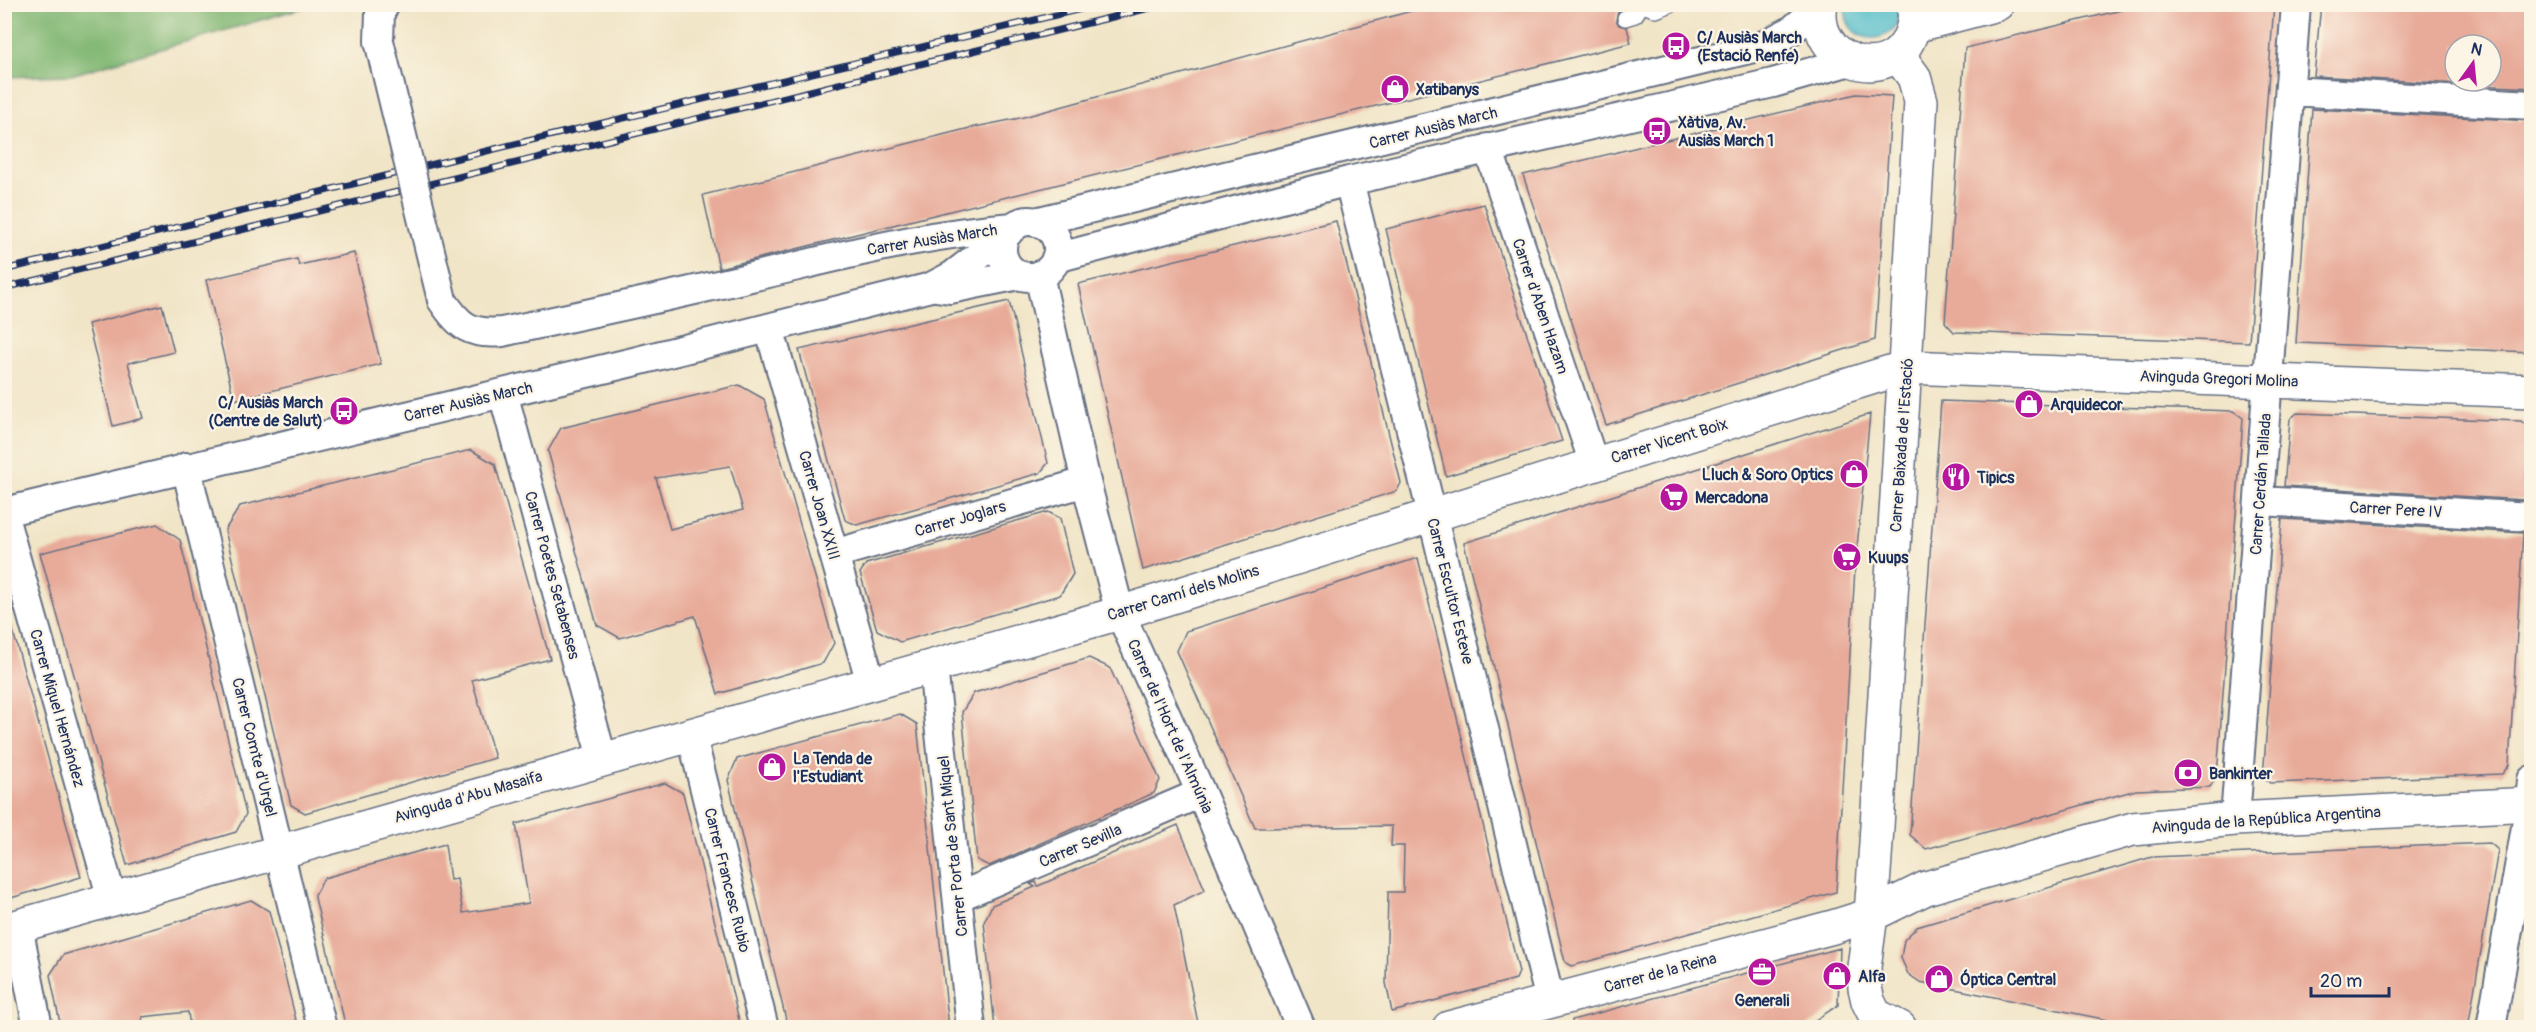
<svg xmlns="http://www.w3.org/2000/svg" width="2536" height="1032" font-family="Pangolin,sans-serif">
<rect width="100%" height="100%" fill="#fcf5e5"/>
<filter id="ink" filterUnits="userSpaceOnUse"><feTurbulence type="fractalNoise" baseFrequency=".0167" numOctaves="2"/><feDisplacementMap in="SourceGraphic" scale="12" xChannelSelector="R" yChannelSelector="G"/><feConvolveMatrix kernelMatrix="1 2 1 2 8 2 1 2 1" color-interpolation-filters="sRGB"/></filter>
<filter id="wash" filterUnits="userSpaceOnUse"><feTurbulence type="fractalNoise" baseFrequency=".008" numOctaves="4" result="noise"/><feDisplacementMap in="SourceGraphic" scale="24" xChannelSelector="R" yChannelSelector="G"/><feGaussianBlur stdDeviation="1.35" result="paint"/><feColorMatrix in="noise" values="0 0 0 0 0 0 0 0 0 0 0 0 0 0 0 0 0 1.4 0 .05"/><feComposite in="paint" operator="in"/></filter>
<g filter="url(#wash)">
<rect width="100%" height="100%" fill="#f1e5c7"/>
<!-- forest -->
<path fill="#82b875" stroke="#4e746a" stroke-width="1.5" d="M5,4h302v1l-5,3 -231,67 -65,2z"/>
<!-- water -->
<path fill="#51bdcb" stroke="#367694" stroke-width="1.5" d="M1846,5h53l-2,20c-19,25 -56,12 -51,-20z"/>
<g id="blocks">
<!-- building -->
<path fill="#e8ab9a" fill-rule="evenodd" d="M1437,4h185l1,5 -5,3 -2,8 3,5 8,2 4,16 -912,225 -16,-73 267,-67 50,-10z
M2146,4h128l-25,338 -295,-10 -9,-10 20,-274z
M2321,4h211v84l-218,-12zM2455,45h36v36h-36z
M1856,94l36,2 -17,244 -269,85 -83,-250z
M2312,109l220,12v231l-236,-9z
M1484,204l78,237 -116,35 -60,-247z
M1336,221l65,262 -4,8 -254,79 -65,-286z
M354,253l27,111 -147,36 -28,-120 91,-21 2,6z
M1009,301l39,162 -8,10 -183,52 -12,-5 -46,-170z
M162,305l12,47 -46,11 15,55 -30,8 -25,-102z
M739,385l25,14 70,244 -11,20 -105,31 -23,-78 -75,22 -23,-13 -49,-174 13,-23zM730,466l13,44 -73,19 -14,-51z
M1941,401l292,10 10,7 -26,358 -7,11 -74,3 -210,59 -16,-14z
M2297,413l224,8 8,7 -4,72 -241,-14 6,-67z
M1870,414l-15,154 -19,324 -264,74 -7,-4 -101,-419z
M471,450l24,14 55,195 -78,21 23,78 -190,55 -14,-8 -66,-275 15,-24z
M1048,512l12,6 13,56 -13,21 -160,47 -23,-12 -17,-57 6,-9z
M2282,519l241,14 -14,232 -7,9 -232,9 -7,-5z
M157,524l23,16 66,274 -10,18 -109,33 -87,-312z
M1418,558l101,414 -3,7 -124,33 -6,-29 2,-91h15l1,-46h-13l1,-20 -137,2 -78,-177 9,-20z
M11,624l70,253 -70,21 -7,-25v-248z
M1089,658l21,10 50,112 -6,13 -165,73 -12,-6 -15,-148 12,-19z
M900,714l17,10 32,304h-161l-60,-248 9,-21z
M665,783l18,10 58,235h-395l-31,-130v-4l9,-16 121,-34 5,36 7,-1 6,34 66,-10 -13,-79z
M1178,825l27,65 -31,15 25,123h-204l-11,-106 8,-17 43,-18 -5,-3 6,-2 2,4z
M2490,843l8,7 -30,178h-211l-139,-6 -198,-40 -12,-8 -7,-16 3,-18 13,-13 235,-70z
M251,900l18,11 29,117h-108l-2,-16 -46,5 1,11h-82l-11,-53 13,-20z
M1840,948l-2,57 -34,23h-231l-1,-8z"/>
</g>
</g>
<g filter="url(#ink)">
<use href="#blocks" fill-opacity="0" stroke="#666f83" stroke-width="1.5"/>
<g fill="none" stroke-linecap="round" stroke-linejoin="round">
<!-- lane casing -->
<g stroke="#666f83" stroke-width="18">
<path id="lane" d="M1642,4l14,6 15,-6
M1625,18l10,-3 7,-10"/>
</g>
<!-- street casing -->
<g stroke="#666f83" stroke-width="32">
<path id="street" d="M379,41l1,-28 5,-9
M2290,91l242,14
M1488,148l106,316
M1349,181l83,333 118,487
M1002 249a28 28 0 1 1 56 0a28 28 0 1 1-56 0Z
M1035,222l727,-176 29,-15 29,-25
M1056,258l293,-77 424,-98 77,-22
M1039,275l47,207 34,131 81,180 100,235
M936,287l14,2 69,-14
M442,300c17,26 28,35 60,32 83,-18 166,-35 249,-55 87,-20 173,-44 263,-50
M769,328l102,355
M503,393l99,365
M186,467l136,561
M2260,501l272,16
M4,512l629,-150 298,-75 21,-11 56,-43
M4,517l108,382
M834,554l252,-72
M933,666l38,362
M691,733l73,295
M2235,819l61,-815
M958,897l243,-104
M18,926l20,102
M2491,1028l39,-224 2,-24"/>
</g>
<!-- secondary casing -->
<g stroke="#666f83" stroke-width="36">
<path id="secondary" d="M1821,4c-11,57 68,84 89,32 4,-10 6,-21 3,-32
M1914,26l83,-22
M1897,54l17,23 7,24 -45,742 -5,72 -7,52 1,21 3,13 7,14 25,13
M4,930l1116,-317 786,-246 626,24
M1449,1028l384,-101 38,-12 55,-27 207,-59 102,-10 297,-15"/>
</g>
<!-- lane -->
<use href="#lane" stroke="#fff" stroke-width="15"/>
<!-- street -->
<use href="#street" stroke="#fff" stroke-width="28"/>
<!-- secondary -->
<use href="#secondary" stroke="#fff" stroke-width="33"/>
<!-- rail casing -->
<g stroke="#1b2f5e" stroke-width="7">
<path id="rail" d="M4,270l511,-126 587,-140
M4,288l1162,-284"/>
</g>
<!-- rail -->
<use href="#rail" stroke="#fcf5e5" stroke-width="4.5" stroke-dasharray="14" stroke-linecap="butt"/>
<!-- street-bridge casing -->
<g stroke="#666f83" stroke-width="32" stroke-linecap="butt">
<path id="street-bridge" d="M379,41l63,259"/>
</g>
<!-- street-bridge -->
<use href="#street-bridge" stroke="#fff" stroke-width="28"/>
</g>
</g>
<!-- icons -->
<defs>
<g id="bus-disc" transform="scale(1.5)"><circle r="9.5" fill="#b5179e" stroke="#fcf5e5"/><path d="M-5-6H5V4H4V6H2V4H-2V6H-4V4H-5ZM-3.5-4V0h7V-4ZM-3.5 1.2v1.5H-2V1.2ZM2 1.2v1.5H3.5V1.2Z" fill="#fff"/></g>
<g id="shop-disc" transform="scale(1.5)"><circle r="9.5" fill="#b5179e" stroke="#fcf5e5"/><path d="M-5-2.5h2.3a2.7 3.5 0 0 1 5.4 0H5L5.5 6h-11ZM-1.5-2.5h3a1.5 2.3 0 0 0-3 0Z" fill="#fff"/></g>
<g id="restaurant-disc" transform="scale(1.5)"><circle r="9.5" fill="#b5179e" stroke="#fcf5e5"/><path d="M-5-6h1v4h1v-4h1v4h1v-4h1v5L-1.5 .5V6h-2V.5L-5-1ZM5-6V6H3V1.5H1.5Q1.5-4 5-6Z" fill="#fff"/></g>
<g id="supermarket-disc" transform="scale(1.5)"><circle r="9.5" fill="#b5179e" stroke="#fcf5e5"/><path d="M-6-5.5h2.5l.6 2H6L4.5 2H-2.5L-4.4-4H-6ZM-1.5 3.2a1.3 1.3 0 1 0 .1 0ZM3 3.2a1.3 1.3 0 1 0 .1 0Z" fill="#fff"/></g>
<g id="bank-disc" transform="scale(1.5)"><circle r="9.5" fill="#b5179e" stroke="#fcf5e5"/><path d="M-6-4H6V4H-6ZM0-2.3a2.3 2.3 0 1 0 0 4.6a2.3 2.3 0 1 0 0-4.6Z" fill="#fff"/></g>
<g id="office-disc" transform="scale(1.5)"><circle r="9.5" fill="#b5179e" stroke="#fcf5e5"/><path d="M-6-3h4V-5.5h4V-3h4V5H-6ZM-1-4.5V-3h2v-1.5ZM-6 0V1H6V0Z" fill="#fff"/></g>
</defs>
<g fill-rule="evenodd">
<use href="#bus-disc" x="1676" y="46"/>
<use href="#shop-disc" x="1395" y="89"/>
<use href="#bus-disc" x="1657" y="131"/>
<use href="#shop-disc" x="2029" y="404"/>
<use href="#bus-disc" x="344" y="411"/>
<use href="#shop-disc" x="1854" y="474"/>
<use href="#restaurant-disc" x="1956" y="477"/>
<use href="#supermarket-disc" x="1674" y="497"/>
<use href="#supermarket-disc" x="1847" y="557"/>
<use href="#shop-disc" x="772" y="767"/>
<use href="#bank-disc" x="2188" y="773"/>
<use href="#office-disc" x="1762" y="972"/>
<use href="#shop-disc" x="1837" y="976"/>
<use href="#shop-disc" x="1939" y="979"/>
</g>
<g text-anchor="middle" stroke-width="4.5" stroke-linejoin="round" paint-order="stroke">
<!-- poi labels -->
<g font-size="16" font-weight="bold" fill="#1b2f5e" stroke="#fcf5e5" text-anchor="start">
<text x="1697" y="43">C/ Ausiàs March<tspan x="1697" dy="18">(Estació Renfe)</tspan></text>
<text x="1416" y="95">Xatibanys</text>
<text x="1678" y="128">Xàtiva, Av.<tspan x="1678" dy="18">Ausiàs March 1</tspan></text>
<text x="323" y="408" text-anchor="end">C/ Ausiàs March<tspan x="323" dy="18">(Centre de Salut)</tspan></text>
<text x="2050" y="410">Arquidecor</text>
<text x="1833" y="480" text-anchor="end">Lluch &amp; Soro Optics</text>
<text x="1977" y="483">Tipics</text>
<text x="1695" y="503">Mercadona</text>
<text x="1868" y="563">Kuups</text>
<text x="793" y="764">La Tenda de<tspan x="793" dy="18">l'Estudiant</tspan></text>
<text x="2209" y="779">Bankinter</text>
<text x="1858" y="982">Alfa</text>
<text x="1960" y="985">Óptica Central</text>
<text x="1762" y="1006" text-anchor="middle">Generali</text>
</g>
<!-- street labels -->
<g font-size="16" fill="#1b2f5e" stroke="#fcf5e5">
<text transform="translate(1433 127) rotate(-14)" y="6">Carrer Ausiàs March</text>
<text transform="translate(932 239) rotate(-9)" y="6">Carrer Ausiàs March</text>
<text transform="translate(1541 306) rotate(71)" y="6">Carrer d'Aben Hazam</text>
<text transform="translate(2219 378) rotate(2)" y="6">Avinguda Gregori Molina</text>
<text transform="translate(468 401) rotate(-13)" y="6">Carrer Ausiàs March</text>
<text transform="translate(1669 440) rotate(-17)" y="6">Carrer Vicent Boix</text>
<text transform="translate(1901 445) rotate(-86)" y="6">Carrer Baixada de l'Estació</text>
<text transform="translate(2260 484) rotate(-86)" y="6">Carrer Cerdán Tallada</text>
<text transform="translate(820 505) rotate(74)" y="6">Carrer Joan XXIII</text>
<text transform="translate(2396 509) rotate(3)" y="6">Carrer Pere IV</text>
<text transform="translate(960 518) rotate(-16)" y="6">Carrer Joglars</text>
<text transform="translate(553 575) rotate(75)" y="6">Carrer Poetes Setabenses</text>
<text transform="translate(1451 591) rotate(76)" y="6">Carrer Escultor Esteve</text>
<text transform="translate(1183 592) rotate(-17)" y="6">Carrer Camí dels Molins</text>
<text transform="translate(58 708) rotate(74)" y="6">Carrer Miquel Hernández</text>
<text transform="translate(1171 726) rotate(66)" y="6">Carrer de l'Hort de l'Almúnia</text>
<text transform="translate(255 747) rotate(76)" y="6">Carrer Comte d'Urgel</text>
<text transform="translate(468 796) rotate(-16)" y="6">Avinguda d'Abu Masaifa</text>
<text transform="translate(2266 819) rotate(-4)" y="6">Avinguda de la República Argentina</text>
<text transform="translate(1080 845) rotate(-23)" y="6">Carrer Sevilla</text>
<text transform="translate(952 846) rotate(-96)" y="6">Carrer Porta de Sant Miquel</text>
<text transform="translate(728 880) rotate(76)" y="6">Carrer Francesc Rubio</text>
<text transform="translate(1660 972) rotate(-15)" y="6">Carrer de la Reina</text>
</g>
</g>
<!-- margin -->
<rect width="2536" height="1032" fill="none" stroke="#fcf5e5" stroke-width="24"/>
<!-- north arrow -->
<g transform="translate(2473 63) rotate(15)"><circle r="28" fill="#fcf5e5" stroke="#a2a6af" stroke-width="1.5"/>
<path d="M0-4.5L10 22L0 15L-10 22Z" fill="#b5179e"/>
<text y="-9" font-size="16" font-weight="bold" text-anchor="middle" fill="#1b2f5e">N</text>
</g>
<!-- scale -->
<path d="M2311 987v9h78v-9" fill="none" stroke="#1b2f5e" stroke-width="3"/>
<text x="2320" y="987" font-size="18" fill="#1b2f5e" stroke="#fcf5e5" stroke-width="4.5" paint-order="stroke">20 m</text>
</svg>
